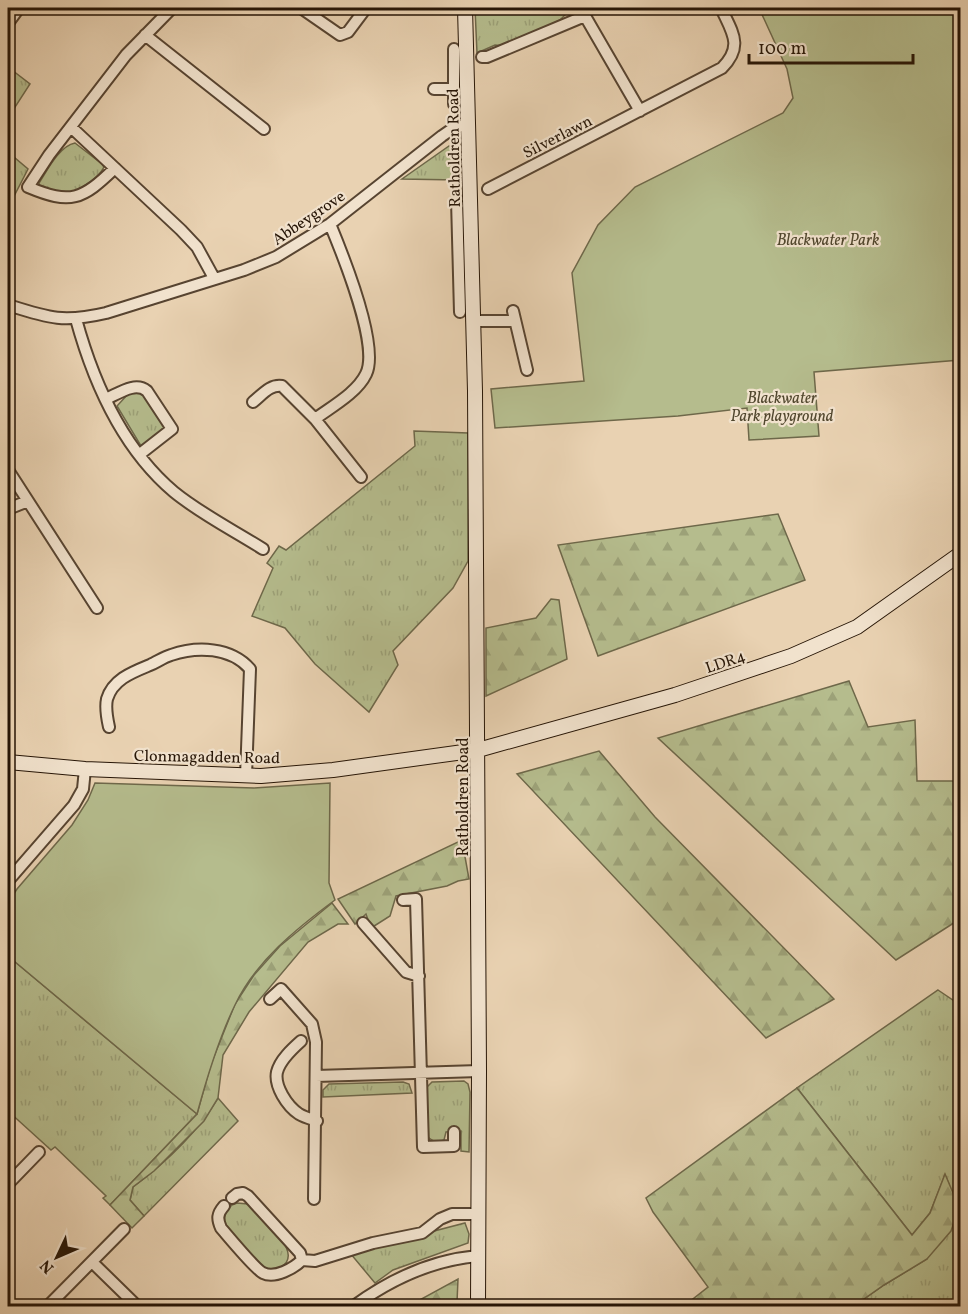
<svg xmlns="http://www.w3.org/2000/svg" width="968" height="1314" font-family="Vollkorn,serif">
<defs>
<pattern id="grass-tufts" width="24" height="20" patternUnits="userSpaceOnUse" patternTransform="scale(1.5)"><rect width="24" height="20" fill="#b5bc8d"/><path d="M3 7l-1-3M5 7V3M7 7l1-3M15 17l-1-3M17 17v-4M19 17l1-3" fill="none" stroke="#9ca178"/></pattern>
<pattern id="forest-firs" width="22" height="20" patternUnits="userSpaceOnUse" patternTransform="scale(1.5)"><rect width="22" height="20" fill="#b5bc8d"/><path d="M5 1l3.5 6h-7zM16 11l3.5 6h-7z" fill="#9ca178"/></pattern>
</defs>
<rect width="100%" height="100%" fill="#e9d2b2"/>
<filter id="stains"><feTurbulence type="fractalNoise" baseFrequency=".00333" numOctaves="4"/><feColorMatrix values="0 0 0 0 .2 0 0 0 0 .09 0 0 0 0 .02 0 0 0 .5 -.17"/></filter>
<radialGradient id="worn" r=".72"><stop offset=".6" stop-color="#630" stop-opacity="0"/><stop offset="1" stop-color="#630" stop-opacity=".3"/></radialGradient>
<!-- grass -->
<path fill="url(#grass-tufts)" stroke="#6e684a" stroke-width="1.5" d="M475,8h97l-12,12 -54,26 -11,-1 -18,8z
M8,67l22,17 -22,34z
M75,143l27,21 2,3c-6,12 -26,25 -40,26 -7,0 -17,-4 -24,-6l-1,-4c8,-12 20,-37 36,-40z
M449,146l9,1 1,4 -1,29 -56,-1z
M8,152l20,17 -20,39z
M141,391l14,19 10,18 -3,5 -21,13 -24,-40 12,-13z
M414,431l54,2v128l-15,27 -60,63 5,14 -29,47 -54,-48 -30,-36 -33,-12 21,-48 -6,-5 12,-17 7,4 129,-104z
M8,956l189,158 -87,91 -7,-7 3,-2 -51,-49 -4,3 -43,-39z
M938,990l22,15v301h-106l30,-21 43,-26 22,-75 -4,-9 -15,38 -18,22 -115,-147z
M464,1081l4,3 2,8 -1,60 -8,-1v-20l-15,1 -2,8c-7,3 -11,2 -17,-4l-1,-48 6,-6z
M403,1082l6,2 3,9 -89,4v-7l6,-6z
M218,1098l20,23 -94,95 -14,-16 3,-13c32,-24 64,-54 85,-89z
M237,1203l11,1c11,11 58,49 33,63 -6,4 -12,3 -19,0l-38,-40 1,-15 7,-7z
M465,1223l4,11 -1,9 -75,27 -18,13 -25,-30z"/>
<!-- forest -->
<path fill="url(#forest-firs)" stroke="#6e684a" stroke-width="1.5" d="M778,514l27,66 -207,76 -40,-111z
M551,599l8,1 8,59 -81,37v-68l50,-10z
M849,681l19,46 47,-7 2,61h43v138l-64,41 -238,-222z
M599,751l56,66 179,182 -68,39 -249,-264z
M462,840l7,39 -11,2 -11,5 -51,10 -6,20 -19,12 -5,-14 -11,10 -17,-25z
M332,903l16,21h-10l-30,18 -59,70 -26,43 -5,43 -14,23 -50,50 -21,16 -3,13 14,16 -12,12 -22,-23 87,-91 14,-50 24,-60 19,-29 26,-29z
M797,1088l115,147 18,-22 15,-39 14,33 -8,24 -24,28 -43,26 -30,21h-170l24,-19 -55,-75 -7,-14z
M458,1279l-1,23 -10,4h-35l2,-3z"/>
<!-- green -->
<path fill="#b5bc8d" stroke="#6e684a" stroke-width="1.5" d="M759,8h201v352l-146,12 5,64 -70,4 -2,-32 -69,8 -183,12 -4,-39 93,-8 -12,-108 26,-48 37,-38 148,-74 10,-15 -6,-29z
M95,783l159,5 76,-5 -1,100 6,17c-38,28 -80,62 -100,105 -17,35 -28,72 -38,109l-189,-158v-53l9,-14 55,-64 16,-25z"/>
<g fill="none" stroke-linecap="round" stroke-linejoin="round">
<!-- street casing -->
<g stroke="#574431" stroke-width="14">
<path id="street" d="M301,8l39,27 8,-3 18,-24
M583,8l2,8 55,95
M8,23l11,-15
M145,35l119,94
M454,49v55
M482,57h5l98,-41
M434,89h20
M71,127l110,103 16,17 17,31
M115,168c-33,32 -44,37 -87,19l21,-32 77,-100 46,-47
M488,189l234,-121c22,-22 10,-36 -1,-60
M457,200l3,112
M8,305c41,13 55,18 98,8l138,-43 32,-13 54,-33 112,-88 13,-9 13,-2
M513,311l14,59
M76,319c17,62 47,130 98,173 27,22 59,38 89,57
M473,321h42
M106,399c12,-5 29,-18 41,-8l25,38 -32,25
M253,402c9,-7 17,-18 29,-16l33,33 46,58
M315,419c16,-12 42,-26 51,-45 14,-28 -24,-121 -36,-150
M8,470l89,138
M8,509l20,-8
M109,727c-2,-9 -4,-19 -2,-28 6,-20 26,-27 43,-34 7,-3 14,-8 21,-10 26,-9 60,-8 79,14l-4,107
M8,881l66,-76 9,-16 2,-20
M403,900l13,-1 7,248 31,-1v-14
M363,923l43,49 13,4
M270,999l11,-10 31,35 4,18 -2,157
M301,1041c-9,8 -21,19 -24,31 -3,14 10,34 22,42 5,3 12,5 18,7
M316,1076l163,-5
M8,1184l31,-32
M224,1206c-7,8 -7,13 -3,22 7,8 35,42 42,45 12,6 31,-5 39,-13l-2,-7 -52,-57 -5,-3 -6,1 -5,4
M302,1260l13,1 58,-18 49,-10 18,-14 12,-5h25
M92,1262l45,44
M48,1306l76,-77
M354,1306c37,-27 78,-46 124,-50"/>
</g>
<!-- secondary casing -->
<g stroke="#261506" stroke-width="16">
<path id="secondary" d="M465,8l10,383 4,680 -1,235
M8,762l77,7 176,7 72,-6 145,-20 197,-55 116,-39 66,-29 103,-73"/>
</g>
<!-- street -->
<use href="#street" stroke="#f1e2cd" stroke-width="10"/>
<!-- secondary -->
<use href="#secondary" stroke="#f1e2cd" stroke-width="14"/>
</g>
<g text-anchor="middle" stroke-width="4.5" stroke-linejoin="round" paint-order="stroke">
<!-- street labels -->
<g font-size="16" fill="#261506" stroke="#f1e2cd">
<text transform="translate(557 136) rotate(-27)" y="6">Silverlawn</text>
<text transform="translate(453 148) rotate(-91)" y="6">Ratholdren Road</text>
<text transform="translate(308 217) rotate(-34)" y="6">Abbeygrove</text>
<text transform="translate(725 661) rotate(-19)" y="6">LDR4</text>
<text transform="translate(207 756) rotate(1)" y="6">Clonmagadden Road</text>
<text transform="translate(462 797) rotate(-90)" y="6">Ratholdren Road</text>
</g>
<!-- park labels -->
<g font-size="16" font-style="italic" fill="#51472e" stroke="#f1e2cd">
<text x="828" y="245">Blackwater Park</text>
<text x="782" y="403">Blackwater<tspan x="782" dy="18">Park playground</tspan></text>
</g>
</g>
<!-- margin -->
<rect width="968" height="1314" fill="none" stroke="#e9d2b2" stroke-width="30"/>
<rect x="9" y="9" width="950" height="1296" fill="none" stroke="#261506" stroke-width="3"/>
<rect x="15" y="15" width="938" height="1284" fill="none" stroke="#261506" stroke-width="1.5"/>
<!-- north arrow -->
<g transform="translate(57 1257) rotate(226)" stroke="#f1e2cd" stroke-width="4.5" paint-order="stroke">
<path d="M0-4.5L10 22L0 15L-10 22Z" fill="#261506"/>
<text y="-9" font-size="16" font-weight="bold" text-anchor="middle" fill="#261506">N</text>
</g>
<!-- scale -->
<path d="M749 54v9h164v-9" fill="none" stroke="#261506" stroke-width="3"/>
<text x="758" y="54" font-size="18" fill="#261506" stroke="#f1e2cd" stroke-width="4.5" paint-order="stroke">100 m</text>
<rect width="100%" height="100%" filter="url(#stains)"/>
<rect width="100%" height="100%" fill="url(#worn)"/>
</svg>
